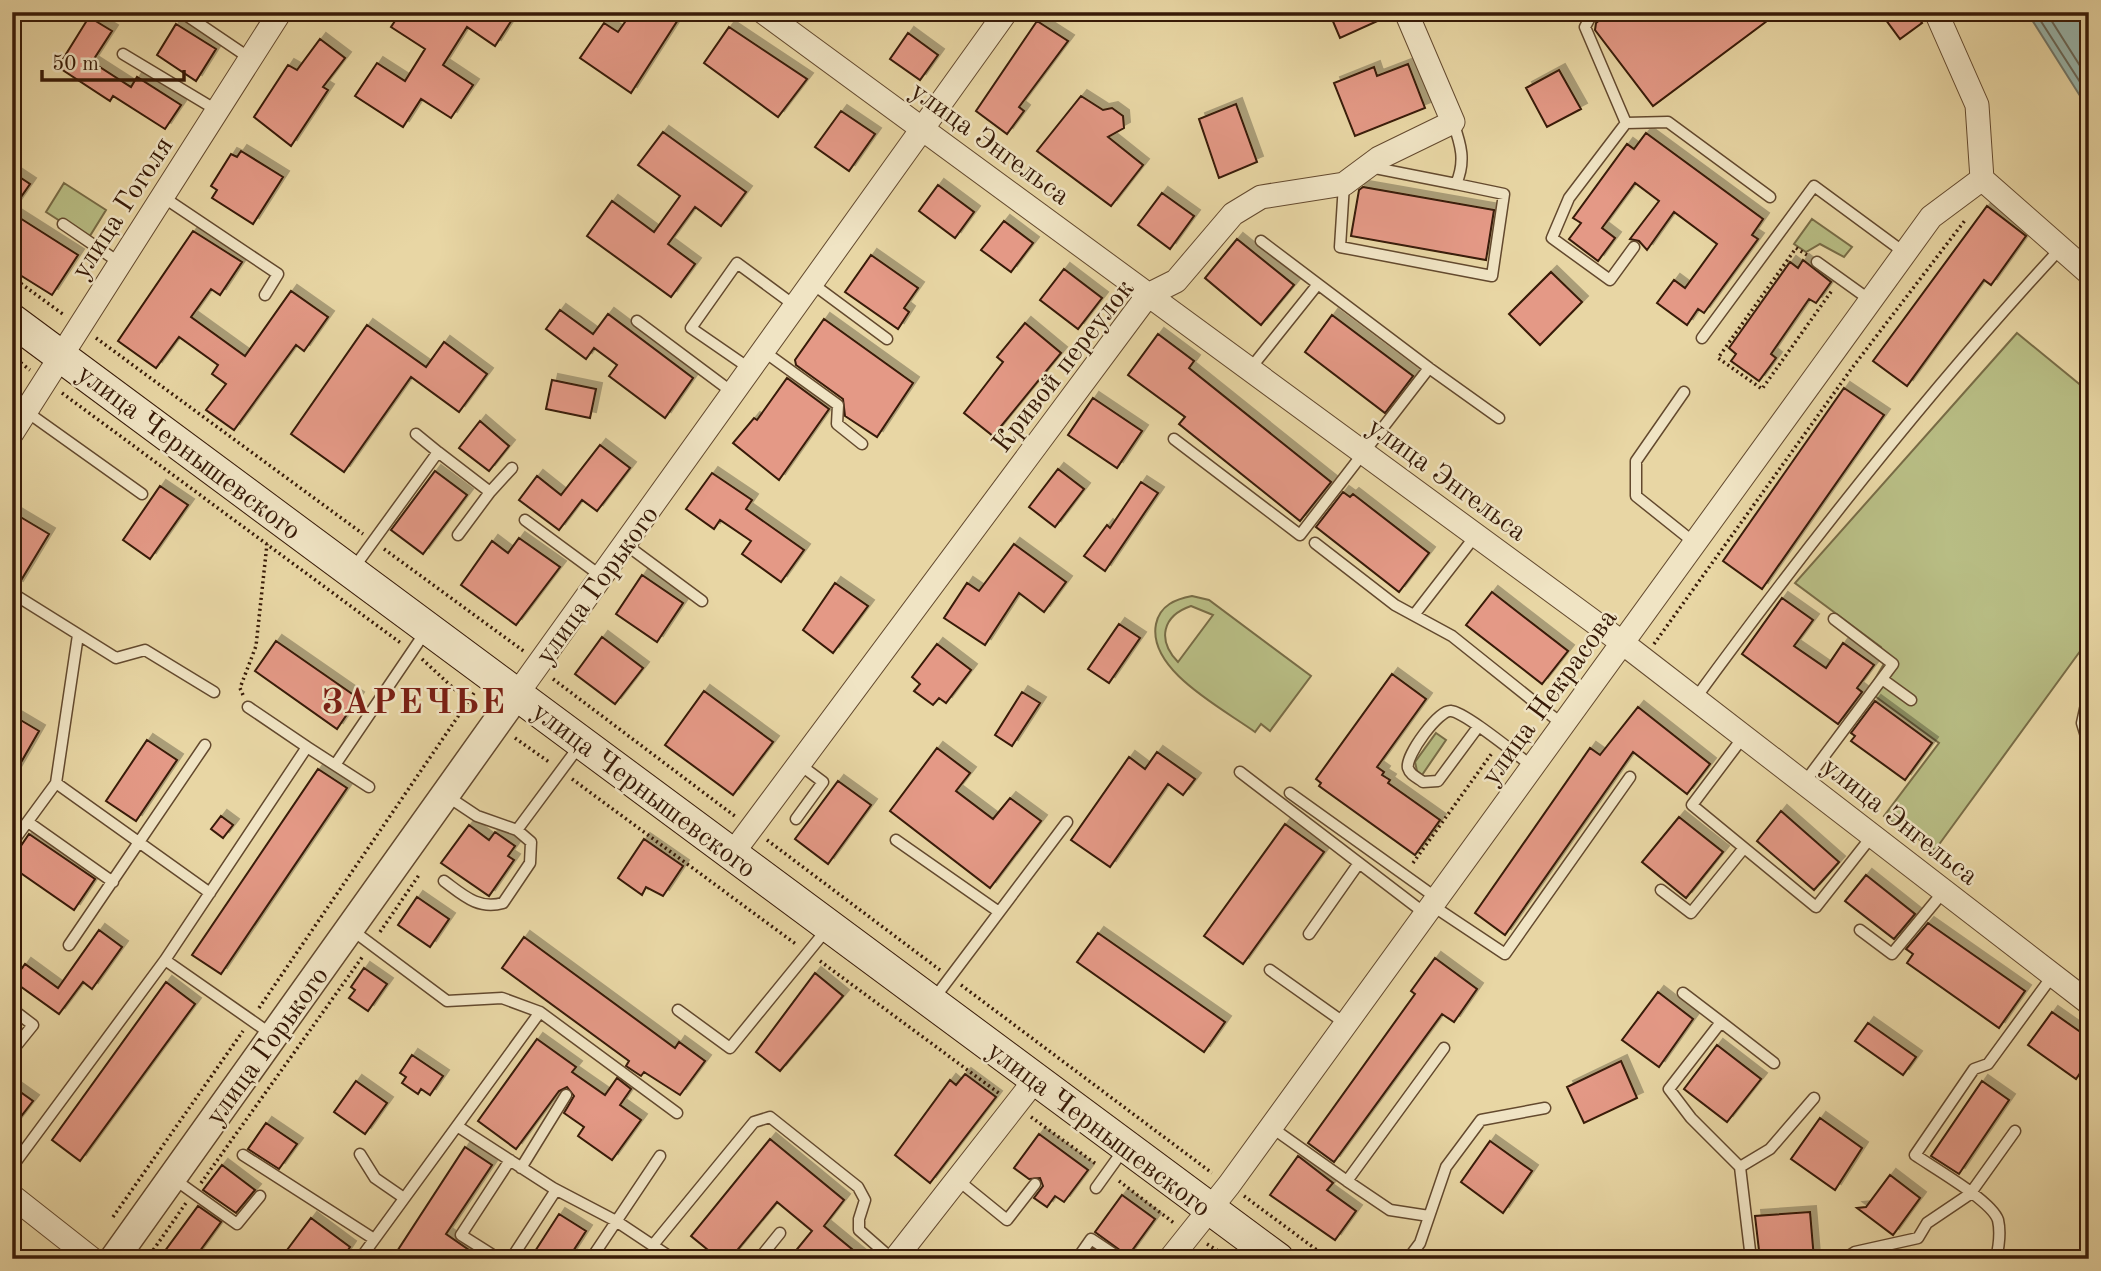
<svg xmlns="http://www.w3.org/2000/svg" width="2101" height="1271" font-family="'Old Standard TT',serif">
<defs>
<filter id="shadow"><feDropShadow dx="6" dy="-6" stdDeviation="0" flood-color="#0004"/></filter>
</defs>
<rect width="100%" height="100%" fill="#e8d6a4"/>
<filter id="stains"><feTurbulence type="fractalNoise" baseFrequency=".00286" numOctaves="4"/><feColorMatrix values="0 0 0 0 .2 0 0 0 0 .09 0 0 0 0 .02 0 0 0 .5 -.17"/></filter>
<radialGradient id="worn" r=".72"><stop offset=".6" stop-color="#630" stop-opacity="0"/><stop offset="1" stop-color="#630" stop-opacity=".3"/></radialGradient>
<!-- green -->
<path fill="#b8bd84" stroke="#786c46" stroke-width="2" fill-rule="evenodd" d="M64,183l42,27 -18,29 -42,-27z
M1812,219l40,28 -8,10 -24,-13 -14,8 -12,-8z
M2017,333l72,59v247l-154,211 -51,-34 55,-73 -71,-52 17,-29 -4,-15 -86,-64z
M1192,596l17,4 102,76 -41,55 -9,-7 -6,8c-33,-24 -108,-62 -99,-108 4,-19 20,-25 36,-28zM1191,606l22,9 -35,47c-21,-22 -16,-46 13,-56z
M1436,733l10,7 -24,35 -5,-4 -2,-9z"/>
<!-- water -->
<path fill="#99b7ae" stroke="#72786b" stroke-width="2" d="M2027,12h62v95l-7,-8z"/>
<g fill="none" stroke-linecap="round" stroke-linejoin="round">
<!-- shore -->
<path stroke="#68685a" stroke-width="2" d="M2035,12l54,84
M2046,12l43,68"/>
</g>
<!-- building -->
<path fill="#e49986" stroke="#371a07" stroke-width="2" filter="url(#shadow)" d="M401,12h116l-22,34 -28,-19 -24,38 30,20 -22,33 -30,-19 -18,28 -48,-31 22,-33 28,18 20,-32 -34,-22z
M632,12h51l-52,81 -51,-35 24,-35 14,9z
M1329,12h63l1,2 -53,24z
M1610,12h169l-126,94 -58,-76 1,-7z
M1880,12h34l8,11 -22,16z
M89,17l23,14 -20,31 39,25 6,-10 44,28 -16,24 -52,-33 -3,5 -52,-34z
M1037,21l31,20 -49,66 5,4 -17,23 -31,-23z
M176,24l40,25 -20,32 -39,-26z
M729,27l78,52 -29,38 -74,-54z
M908,33l30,22 -18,25 -30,-21z
M320,39l25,19 -22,29 5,3 -37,56 -37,-29 34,-52 9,5z
M1408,64l17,44 -70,28 -21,-53 40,-16 3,9z
M1559,70l22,39 -34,18 -21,-39z
M1081,96l22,14 9,-2 11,8 1,12 -16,9 35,28 -32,41 -74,-55z
M1236,104l21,58 -38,16 -20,-59z
M841,111l34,23 -26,37 -34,-24z
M663,132l83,60 -25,34 -26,-19 -27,37 27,20 -24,33 -84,-61 25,-35 42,31 26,-36 -42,-31z
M1646,133l117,86 -11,16 6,4 -54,74 -6,-4 -11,16 -30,-22 17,-23 11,8 32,-44 -43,-32 -27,38 -8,-9 -9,-2 29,-38 -24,-18 -33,45 13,10 -17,23 -29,-22 12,-16 -8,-5 54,-74 7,5z
M241,151l42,26 -30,47 -41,-26 5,-8 -6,-4 20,-32 6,3z
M12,172l18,12 -18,26z
M938,185l36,27 -19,26 -36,-27z
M1363,187l131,23 -8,50 -135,-24 8,-46z
M1162,193l32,23 -24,33 -32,-24z
M1987,206l39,30 -35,49 -7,-5 -77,106 -34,-25z
M12,213l66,42 -26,40 -40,-25z
M1004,221l29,22 -22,29 -30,-22z
M193,231l49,31 -22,33 -9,-6 -20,28 54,39 46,-65 37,26 -24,34 -8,-6 -62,85 -28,-20 20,-26 -14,-10 6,-9 -39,-28 -23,31 -38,-27z
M1237,239l57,46 -33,40 -56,-47z
M871,255l47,33 -14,20 5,4 -11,17 -53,-37z
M1803,260l28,22 -15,21 -7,-4 -38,55 5,4 -17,23 -28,-20 5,-7 -7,-6 61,-86 8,6z
M1064,269l38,29 -24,31 -38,-29z
M1551,272l31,30 -42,43 -31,-31z
M560,310l33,24 15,-20 85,64 -28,40 -56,-42 8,-11 -23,-17 -8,11 -40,-30z
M1332,315l81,61 -28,37 -80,-61z
M824,319l89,64 -36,54 -32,-21 -2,-17 -47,-34 -1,-5z
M1025,323l36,30 -68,83 -29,-23 39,-51 -6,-5z
M367,325l59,42 18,-25 43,32 -28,38 -48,-35 -67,95 -53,-38z
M1158,334l36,27 -5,7 142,114 -31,39 -121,-97 6,-7 -57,-42z
M787,378l42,31 -50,71 -46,-37 21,-25 3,2z
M552,380l44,9 -6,29 -44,-9z
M1844,388l40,27 -122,174 -39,-28z
M1093,398l49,33 -25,37 -49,-33z
M480,421l29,25 -20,25 -30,-23z
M600,445l30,23 -33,43 -15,-11 -23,30 -40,-30 18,-24 24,19z
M1058,469l26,20 -29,38 -26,-20z
M435,471l32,24 -44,59 -32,-24z
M712,473l40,27 -6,9 58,41 -23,32 -39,-28 9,-13 -31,-21 -6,9 -28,-20z
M1141,482l17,11 -53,78 -21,-15 23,-31 3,3z
M160,486l28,19 -38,54 -27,-19z
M1343,492l7,5 3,-3 76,59 -30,39 -83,-65z
M12,512l37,22 -32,53 -5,-2z
M519,538l41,29 -44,58 -55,-40 31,-44 16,12z
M1014,544l52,38 -22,30 -25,-19 -34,52 -41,-27 23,-35 12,8z
M642,575l41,28 -26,39 -41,-28z
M835,583l33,23 -35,47 -30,-23z
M1492,592l76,59 -26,33 -76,-59z
M1782,598l31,22 -19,26 32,22 17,-25 31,22 -17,23 5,4 -24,32 -96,-70z
M1119,624l21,14 -31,45 -21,-14z
M602,637l41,31 -28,36 -40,-30z
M276,641l82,57 -21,31 -82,-58z
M937,644l34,26 -25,33 -7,-5 -6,7 -19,-14 6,-7 -8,-7z
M1392,674l34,25 -49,68 7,5 -2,3 8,5 -2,3 52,37 -25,35 -96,-69 2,-3 -5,-4z
M704,691l69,51 -40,53 -68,-50z
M1022,692l18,11 -28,43 -17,-11z
M1875,701l57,42 -27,37 -54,-39 4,-5 -4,-3z
M1638,707l72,57 -23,30 -54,-42 -128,183 -30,-22 115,-165 10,7z
M12,715l27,16 -27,47z
M147,740l30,20 -41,61 -30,-20z
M937,748l33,25 -14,18 37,28 17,-21 31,23 -51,67 -100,-77z
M1157,752l38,27 -12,16 -15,-11 -58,83 -39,-27 58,-83 16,12z
M318,769l29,19 -126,186 -29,-19z
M838,781l33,24 -43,59 -33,-25z
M1781,811l58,51 -25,28 -57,-49z
M221,816l12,9 -10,13 -12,-9z
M1679,817l44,35 -37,46 -44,-36z
M1285,824l39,28 -81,112 -39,-28z
M469,825l20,15 6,-8 20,14 -7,10 6,4 -25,36 -48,-33z
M29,834l66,45 -21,31 -62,-43v-8z
M644,839l39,27 -20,30 -17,-9 -4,8 -24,-17z
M1866,875l49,39 -21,25 -49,-38z
M417,897l32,22 -19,28 -32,-22z
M1928,923l97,68 -26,37 -92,-65 6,-9 -7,-5z
M99,930l23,17 -30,42 -9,-7 -24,32 -46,-33 12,-17 33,24z
M1098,933l127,89 -21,30 -127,-90z
M524,937l151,111 4,-6 26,19 -25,34 -36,-23 -3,4 -15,-10 3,-5 -127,-93z
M1435,958l42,31 -23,33 -12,-8 -108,148 -26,-19 107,-149 -4,-3z
M364,968l23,16 -19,27 -19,-13 6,-8 -4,-3z
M815,973l28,23 -63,75 -24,-19z
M166,982l29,22 -115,157 -28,-21z
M1658,992l35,27 -34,48 -37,-27z
M2052,1012l37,26v22l-13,19 -48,-34z
M1868,1023l48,34 -13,18 -48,-34z
M537,1039l39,28 -4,5 33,23 12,-17 14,11 -11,16 21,15 -29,40 -34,-24 6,-9 -20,-14 10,-17 -7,-9 -8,4 -43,58 -38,-28z
M1717,1045l44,34 -34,43 -43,-33z
M412,1055l31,21 -13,19 -9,-6 -3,5 -16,-11 4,-6 -6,-4z
M1621,1061l16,37 -53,25 -17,-36z
M965,1074l31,23 -66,86 -35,-28 55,-75 6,5z
M356,1081l31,22 -22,31 -31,-22z
M1982,1081l27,19 -50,74 -28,-18z
M12,1086l21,15 -21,27z
M1820,1118l42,30 -27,42 -44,-31z
M266,1123l31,21 -18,25 -31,-20z
M1039,1134l49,36 -24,32 -9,-6 -8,11 -13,-9 9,-12 -3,-8 -11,1 -15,-11z
M770,1139l74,61 -20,26 40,33h-75l23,-28 -35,-29 -47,57h-11l-28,-23z
M1490,1141l42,30 -29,42 -42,-31z
M465,1147l27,18 -46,69 23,16 -6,9h-71z
M1298,1156l35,27 -6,7 29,21 -21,29 -65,-45z
M222,1165l33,25 -19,23 -33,-23z
M1890,1175l30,23 -27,37 -36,-27 9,-1z
M1122,1195l33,24 -27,37 -33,-24z
M198,1206l23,16 -27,37h-35z
M1810,1212l4,47h-54l-5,-43z
M559,1214l27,17 -18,28h-38z
M311,1218l39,29 -8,12h-44l-11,-9z"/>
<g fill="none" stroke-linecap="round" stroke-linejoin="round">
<!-- service casing -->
<g stroke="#63492e" stroke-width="13">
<path id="service" d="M1593,12l-8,15 41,96 42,-1 102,75
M186,15l65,44
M123,54l95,57
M1626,123l-57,75 -17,40 58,42 24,-33
M1370,167l86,17c10,-23 5,-39 -3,-62
M1344,184l-4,63 152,29 12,-82 -48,-10
M163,197l115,77 -13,21
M63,224l57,39
M1261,241l168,127
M1817,262l53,38
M810,282l77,57
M637,321l95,71
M1702,338l112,-152 91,67
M762,350l76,55 -1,19 25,20
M749,368l-58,-40 46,-65 57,42
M1250,369l68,-85
M1684,392l-48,69v35l60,48
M27,412l115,82
M416,434l22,18
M1174,439l126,96 129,-167 70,50
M490,492l22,-24
M525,520l76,56
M1315,543l80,62 57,31 110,88
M625,544l77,57
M353,569l85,-117 52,40 -32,43
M12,593l104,65 29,-8 69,42
M1414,615l62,-80
M1882,679l29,21
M2089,691l-7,32 7,23
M1695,699c114,-156 234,-309 366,-451
M1478,727l-40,54 -15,1c-5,-4 -13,-7 -15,-14 -3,-12 31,-59 43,-57 14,1 67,45 81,55
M1744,736l-52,69 124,102 56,-71
M307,747l62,40
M335,765l91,-134
M1240,772l119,91
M56,783l154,110
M1804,783l89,-119 -59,-45
M1290,793l148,106
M447,796l30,20 40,14
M796,819l27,-37 -24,-18
M28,822l85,60
M896,840l103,72
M12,843l44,-60 22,-148
M444,881c19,14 34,29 59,22l27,-40 1,-21 -14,-12 63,-85
M1661,890l30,23 53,-65
M1433,906l72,48 125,-177
M352,930l95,71 55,-3 38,14 137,101
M1860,930l32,24 52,-63
M1309,934l50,-71 68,52
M69,945l136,-200
M165,960l106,74
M1270,970l76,54
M1683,993l38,29
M933,1000l134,-178
M12,1009l21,16 -21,26
M678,1010l52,38 97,-119
M457,1126l96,62 63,33 57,38
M1271,1127l76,54 97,-133
M360,1154l15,24 29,20
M243,1155l131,84
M12,1167l153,-207 142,-213 -59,-40
M1740,1167l30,-18 44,-51
M521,1168l45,-73
M174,1179l63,45 23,-28
M959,1181l48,39 28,-36
M1347,1181l43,29 39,6
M1096,1188l28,-39
M653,1245l101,-123 16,-5 88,70 7,13 -6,19v11l33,29
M360,1259l180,-247
M499,1259l-38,-24 49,-75
M511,1259l45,-69
M591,1259l69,-103
M759,1259l21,-26
M1077,1259l14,-20 30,20
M1408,1259l12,-16 26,-76 35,-47 64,-12
M1751,1259l-11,-92 -49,-49 -22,-29 52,-67 53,41
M1844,1259l11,-7 63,-14 9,-15 43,-29 45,-63
M1996,1259c3,-13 5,-26 2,-39 -6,-19 -64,-52 -83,-65l59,-86 14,-5 65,-89"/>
</g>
<!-- minor casing -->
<g stroke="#63492e" stroke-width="25">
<path id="minor" d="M763,12l861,632 465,359
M1936,12l41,93 5,74 107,94
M12,433l268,-421
M517,694l489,-682
M732,854l416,-559 28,-14 57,-67 28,-17 83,-13 35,-26 74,-36 -47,-110
M12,1196l80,63
M895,1259l140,-179
M1170,1259l59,-74c235,-321 468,-645 702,-968l51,-38"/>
</g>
<!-- tertiary casing -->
<g stroke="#63492e" stroke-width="31">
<path id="tertiary" d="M114,1259l403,-565"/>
</g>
<!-- secondary casing -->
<g stroke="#371a07" stroke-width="34">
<path id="secondary" d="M12,320l1266,939"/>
</g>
<!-- path -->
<path stroke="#371a07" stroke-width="3.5" stroke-dasharray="2 3.5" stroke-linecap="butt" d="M1807,255l-11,-7 -78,110 44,31 71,-100
M12,277l52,38
M96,338l267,196
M12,356l18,14
M62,393l340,251
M384,549l141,103
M1654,644l198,-276 114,-149
M422,659l56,52
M553,679l183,138
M243,695l-3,-7 16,-42 11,-102
M515,738l34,24
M572,779l225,166
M767,840l173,130
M1413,863l79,-110
M380,932l39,-57
M820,961l180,133
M961,985l251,188
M259,1008l215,-315
M1031,1117l65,47
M1119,1181l55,42
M201,1183l162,-227
M1244,1196l85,63
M113,1217l130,-186
M1207,1244l24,15
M147,1259l39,-56
M1215,1259l5,-8"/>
<!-- service -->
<use href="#service" stroke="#f0e4c4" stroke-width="10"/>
<!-- minor -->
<use href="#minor" stroke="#f0e4c4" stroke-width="23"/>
<!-- tertiary -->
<use href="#tertiary" stroke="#f0e4c4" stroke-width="28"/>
<!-- secondary -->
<use href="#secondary" stroke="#f0e4c4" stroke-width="32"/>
</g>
<g text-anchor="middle" stroke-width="5" stroke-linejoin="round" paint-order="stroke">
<!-- street labels -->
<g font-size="28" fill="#371a07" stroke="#f0e4c4">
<text transform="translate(991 142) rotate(36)" y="10">улица Энгельса</text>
<text transform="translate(121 207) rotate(-57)" y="10">улица Гоголя</text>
<text transform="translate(1062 365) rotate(-52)" y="10">Кривой переулок</text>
<text transform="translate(190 451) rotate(37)" y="10">улица Чернышевского</text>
<text transform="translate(1448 478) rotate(36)" y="10">улица Энгельса</text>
<text transform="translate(596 584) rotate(-54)" y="10">улица Горького</text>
<text transform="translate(1548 696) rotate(-54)" y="10">улица Некрасова</text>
<text transform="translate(645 789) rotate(37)" y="10">улица Чернышевского</text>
<text transform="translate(1901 820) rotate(38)" y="10">улица Энгельса</text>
<text transform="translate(266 1045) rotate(-54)" y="10">улица Горького</text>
<text transform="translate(1100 1128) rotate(37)" y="10">улица Чернышевского</text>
</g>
<!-- district labels -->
<g font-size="35" font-weight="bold" letter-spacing="2" fill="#7a1f14" stroke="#f0e4c4">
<text x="414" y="713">ЗАРЕЧЬЕ</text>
</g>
</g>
<!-- margin -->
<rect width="2101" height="1271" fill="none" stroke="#e8d6a4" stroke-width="42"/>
<rect x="14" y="14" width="2073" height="1243" fill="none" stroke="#371a07" stroke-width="3.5"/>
<rect x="21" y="21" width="2059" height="1229" fill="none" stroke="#371a07" stroke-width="2"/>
<!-- scale -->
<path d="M42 70v10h142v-10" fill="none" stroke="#371a07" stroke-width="3.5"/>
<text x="52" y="70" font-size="21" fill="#371a07" stroke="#f0e4c4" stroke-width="5" paint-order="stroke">50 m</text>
<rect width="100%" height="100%" filter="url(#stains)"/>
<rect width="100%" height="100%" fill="url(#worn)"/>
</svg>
